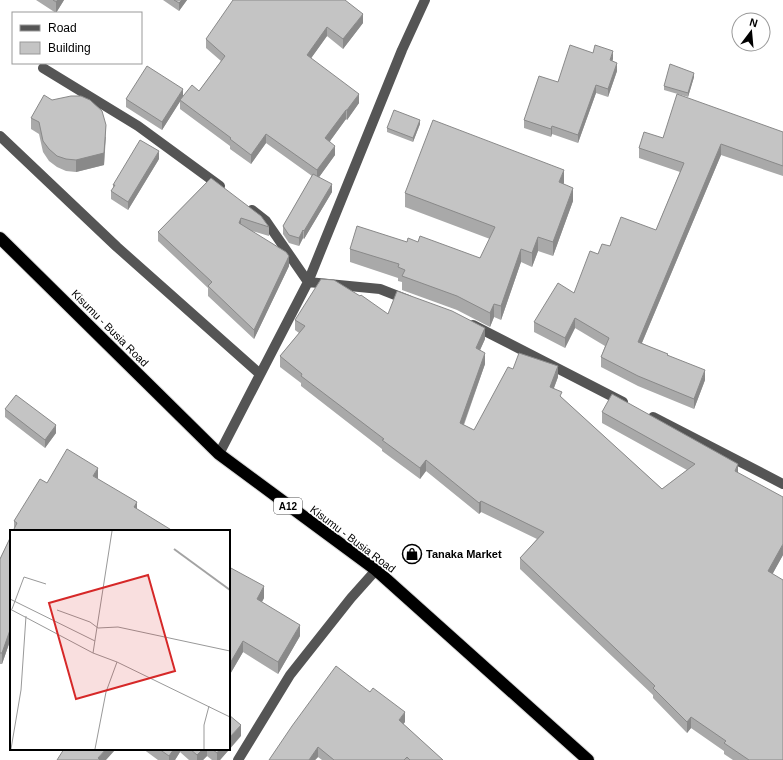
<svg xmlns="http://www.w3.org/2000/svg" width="783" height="760" font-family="Helvetica,sans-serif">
<rect width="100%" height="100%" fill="#fff"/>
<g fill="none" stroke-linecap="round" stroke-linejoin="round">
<!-- highway casing -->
<g stroke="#dbdbdb" stroke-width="14">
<path id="highway" d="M0,238l219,216 157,116 212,190"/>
</g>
<!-- minor -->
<path stroke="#555" stroke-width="10" d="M43,68l95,58 82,60
M0,136l117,111 143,127
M252,210l14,11 42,61 72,7 28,11
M473,325l150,77
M653,417l130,67
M219,454l89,-172 94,-232 23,-50
M238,760l52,-85 61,-77 25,-28"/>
<!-- highway -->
<use href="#highway" stroke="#000" stroke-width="12"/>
</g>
<!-- wall -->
<path fill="#a9a9a9" d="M36,0h28l-8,13z
M163,0h24l-8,11z
M363,23l-20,26 -16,-13 -16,22 48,45 -12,17 -1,-1 -16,22 5,14 -16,22 13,15 -28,47 -1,-1 -4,8 -10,-3 -6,-9v-8l29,-50 -46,-33 -15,21 -21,-15v-3l-50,-37v-8l-18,29 -36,-23v-8l57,-3 16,-5 22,-30 -15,-13v-9z
M613,59l-1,2 5,10 -9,26 -12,-4 -18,50 -26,-9 -1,3 -27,-9v-8z
M694,77l-6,20 -24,-7v-4z
M31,118l75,19 -2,28 -28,7 -10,-1 -9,-4 -8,-6 -6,-9 -4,-18 -8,-5z
M420,124l-7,18 -26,-10v-4z
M783,132v44l-62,-21 -79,188 26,13 37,24 -11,29 -56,-23 -37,-19v-10l4,-11 -30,-18 -10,20 -31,-16v-10l40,-29 24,-39 12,-8 46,-16 24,-58 -41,-14v-10l24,-10z
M159,159l-31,51 -17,-11v-8l2,-3v-3z
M211,178l58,49v9l-17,-5 37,35 -35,73 -46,-43v-8l-50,-47v-9z
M564,184l9,17 -20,55 -15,-5 -6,16 -11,-5 -20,58 -7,-3 -4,10 -33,-17 -55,-20v-8l-4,-1v-3l-48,-16v-13l57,-7h11l62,16 10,-19 -85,-32v-14z
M388,314l97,25 -5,11 5,14 -21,61 10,5 39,-61 45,8 -4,11 8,10 100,91 25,-19 -85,-47v-11l136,61 45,82 -10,18 10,187h-50l-9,-6v-3l-33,-23 -4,5 -34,-35v-3l-133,-126v-11l17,-19 -56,-27 -2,2 -53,-43 -6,8 -38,-28v-2l-81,-63v-3l-21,-16v-11l19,-23 -4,-3v-10z
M5,409l51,24 -11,15 -40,-31z
M98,479l39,29 -123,21v-8l33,-38z
M11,536v106l-1,-1 -8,23h-2v-105z
M229,567l35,31 -2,4 38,34 -22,38 -35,-22 -14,24z
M405,722l-2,2 40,36h-121l-4,-3 -3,3h-46z
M241,736l-21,24h-8l-5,-4 -4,4h-14l-9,-8 -5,8h-17l-15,-11h86z"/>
<!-- shaded-wall -->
<path fill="#898989" d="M58,0h6l-8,13v-11z
M182,0h5l-8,11v-8z
M363,14v9l-20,26v-10z
M327,27v9l-20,28v-9z
M613,51v8l-3,9v-8z
M617,63v8l-9,26v-8z
M694,73v4l-6,20v-4z
M596,85v8l-18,50v-8z
M183,89v8l-21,33v-8z
M359,94v9l-12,17v-10z
M346,110v9l-21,29v-10z
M420,120v4l-7,18v-4z
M106,125l-2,40 -28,7v-12z
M552,126v8l-1,3v-8z
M266,134v9l-15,21v-9z
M721,144v11l-83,197v-10z
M335,146v9l-18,25v-10z
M159,151v8l-31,51v-8z
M564,170v13l-5,13v-14z
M332,184v8l-28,47v-8z
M573,188v13l-20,55v-14z
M241,218v10l-2,-5z
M303,230v8l-4,8v-8z
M538,237v14l-6,16v-14z
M521,249v13l-20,58v-14z
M289,256v10l-35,73v-9z
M494,304v13l-4,10v-14z
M575,318v10l-10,20v-10z
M485,328v11l-9,20v-11z
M485,353v11l-25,70v-11z
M558,366v11l-8,21v-11z
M705,370v10l-11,29v-10z
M56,425v8l-11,15v-8z
M426,460v11l-6,8v-11z
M738,464v10l-3,-3z
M98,468v11l-5,-3z
M481,501v11l-2,2v-11z
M137,502v11l-3,-6z
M783,544v11l-15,27v-11z
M264,586v12l-7,12v-11z
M300,625v11l-22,38v-12z
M10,630v11l-8,23v-11z
M243,641v11l-14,24v-11z
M405,712v10l-6,8v-10z
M691,717v11l-4,5v-11z
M241,725v11l-21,24h-3v-7l3,-4h9v-11z
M318,747v10l-3,3h-6z
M106,749h10l-10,11h-8v-2z
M174,749h6v3l-5,8h-6v-4z
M203,749h4v7l-4,4h-6v-5z"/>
<!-- building -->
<path fill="#c4c4c4" stroke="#898989" d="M53,0h5l-2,2z
M174,0h8l-3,3z
M233,0h112l18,14 -20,25 -16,-12 -20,28 52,39 -12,16h-1l-21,28 10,8 -18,24 -51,-36 -15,21 -21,-16 1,-1 -51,-38 12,-15 7,6 26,-35 -19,-17z
M570,45l23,8 2,-8 18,6 -3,9 7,3 -9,26 -12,-4 -18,50 -26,-9 -1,3 -27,-9 15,-44 19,6z
M670,64l24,9 -6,20 -24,-7z
M147,66l36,23 -21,33 -36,-23z
M677,94l106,38v34l-62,-22 -83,198 30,12 -1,1 38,15 -11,29 -56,-23 -37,-19 8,-19 -34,-20 -10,20 -31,-16 24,-39 16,10 16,-42 8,3 4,-10 8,2 11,-29 35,13 28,-67 -45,-15 5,-16 19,6z
M44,95l8,5 19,-4h10l9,4 12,11 4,14 -2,28 -28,7 -10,-1 -9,-3 -8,-7 -6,-8 -4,-19 -8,-4z
M394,110l26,10 -7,18 -26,-10z
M433,120l131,50 -5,12 14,6 -20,54 -15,-5 -6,16 -11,-4 -20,57 -7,-2 -4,9 -33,-17 -55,-20 3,-6 -7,-3 1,-3 -49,-15 7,-23 50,16 1,-4 10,4 2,-6 60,22 15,-31 -90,-34z
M140,140l19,11 -31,51 -17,-11 4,-6h-2z
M313,174l19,10 -28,47 -1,-1 -4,8 -10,-3 -6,-9z
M211,178l50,38 8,11 -28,-9 -2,5 47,29 3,4 -35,74 -46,-44 4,-4 -54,-50z
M321,279l13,1 26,16 1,-1 27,19 9,-23 55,20 33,17 -9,20 9,5 -25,70 14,7 34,-63 5,2 6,-16 39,13 -8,21 12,5 -2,4 102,93 33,-25 -93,-52 10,-18 126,70 -3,7 48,26v47l-15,27 15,9v180h-34l-25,-17 2,-2 -35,-24 -4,5 -34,-34 2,-2 -135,-128 24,-26 -63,-31 -2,2 -53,-43 -6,8 -38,-28 2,-1 -83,-63 1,-2 -22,-18 25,-30 -10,-6z
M16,395l40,30 -11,15 -40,-31z
M67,449l31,19 -5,8 44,26 -3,5 39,24h-160l4,-8 -3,-2 26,-42 7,4z
M11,536v94h-1l-8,23h-2v-94z
M229,567l35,19 -7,13 43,26 -22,37 -35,-21 -14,24z
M336,666l34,26 3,-4 32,24 -6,8 44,40h-33l-3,-3 -3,3h-70l-16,-13 -9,13h-40l23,-34z
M229,715l12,10 -12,13z
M64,749h42l-8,9 2,2h-43z
M159,749h15l-5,7z
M190,749h13l-6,6z
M212,749h8l-3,4z"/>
<!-- icons -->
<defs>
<g id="shop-ring" transform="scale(1)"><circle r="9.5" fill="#fff" stroke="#000" stroke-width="1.5"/><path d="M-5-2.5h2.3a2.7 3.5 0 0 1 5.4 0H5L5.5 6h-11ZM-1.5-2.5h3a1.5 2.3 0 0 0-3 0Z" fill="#000"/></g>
</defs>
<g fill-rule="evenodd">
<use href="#shop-ring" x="412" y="554"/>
</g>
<g text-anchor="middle" stroke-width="3.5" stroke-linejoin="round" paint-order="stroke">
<!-- shield labels -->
<rect fill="#fff" stroke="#4c4c4c" stroke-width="1" x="274" y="498" width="28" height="16" rx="3"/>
<g font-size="10" font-weight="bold" fill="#000">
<text x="288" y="510">A12</text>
</g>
<!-- street labels -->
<g font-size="11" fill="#000" stroke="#fff">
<text transform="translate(110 328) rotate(45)" y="4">Kisumu - Busia Road</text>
<text transform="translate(353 539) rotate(37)" y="4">Kisumu - Busia Road</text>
</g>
<!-- poi labels -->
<g font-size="11" font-weight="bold" fill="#000" stroke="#fff" text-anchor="start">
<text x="426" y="558">Tanaka Market</text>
</g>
</g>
<!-- overview -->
<g transform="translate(10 530)">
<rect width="220" height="220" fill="#fff"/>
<path fill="none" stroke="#a3a3a3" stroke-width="2" d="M164,19l56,41"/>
<path fill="none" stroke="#999" stroke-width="1" d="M0,69l85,42M0,79l83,44 24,9 113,55M2,79l12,-32 22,7M47,80l33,12 8,6 20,-1 112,24M83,123l19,-122M1,219l10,-59 5,-74M85,219l11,-57 11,-30M194,219v-24l5,-19"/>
<path fill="#d62828" fill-opacity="0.15" stroke="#d62828" stroke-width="2" d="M138,45l27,96 -99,28 -27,-96z"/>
<rect width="220" height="220" fill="none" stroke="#000" stroke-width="2"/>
</g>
<!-- legend -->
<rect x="12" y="12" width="130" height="52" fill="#ffffff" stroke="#999999"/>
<rect x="20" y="25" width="20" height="6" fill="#555555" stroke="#999999"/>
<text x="48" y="32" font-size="12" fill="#000000">Road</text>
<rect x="20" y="42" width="20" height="12" fill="#c4c4c4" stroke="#999999"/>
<text x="48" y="52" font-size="12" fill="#000000">Building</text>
<!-- north arrow -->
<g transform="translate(751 32) rotate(16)"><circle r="19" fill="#ffffff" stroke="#999999"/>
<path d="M0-3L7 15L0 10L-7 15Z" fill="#000000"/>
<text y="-6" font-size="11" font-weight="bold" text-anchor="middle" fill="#000000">N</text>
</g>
</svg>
